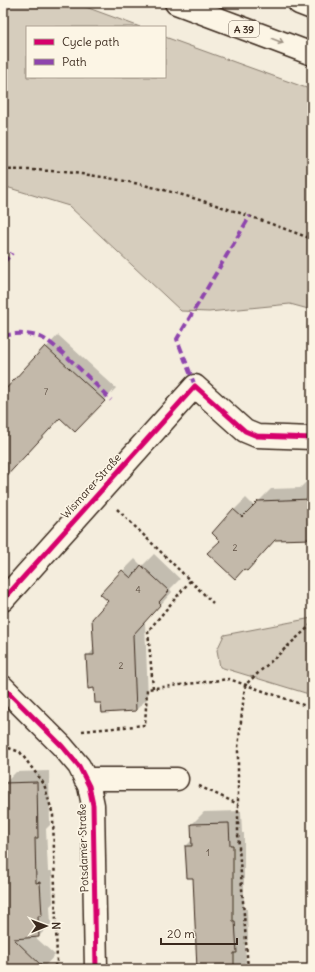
<svg xmlns="http://www.w3.org/2000/svg" width="315" height="972" font-family="Delius,sans-serif">
<rect width="100%" height="100%" fill="#f4eddd"/>
<filter id="ink" filterUnits="userSpaceOnUse"><feTurbulence type="fractalNoise" baseFrequency=".025" numOctaves="2"/><feDisplacementMap in="SourceGraphic" scale="8" xChannelSelector="R" yChannelSelector="G"/><feConvolveMatrix kernelMatrix="1 2 1 2 8 2 1 2 1" color-interpolation-filters="sRGB"/></filter>
<g filter="url(#ink)">
<!-- green -->
<path fill="#d6cdbd" stroke="#887c6e" d="M3,3h72l65,24h-113v50h138v-40l147,53v220l-22,-6 -81,8 -28,-1 -112,-105 -66,-20z
M312,618v77l-92,-28 -3,-17 7,-15z"/>
<!-- shadow -->
<path fill="#0003" d="M58,335l58,53 -29,30 -26,-1 -58,62v-85z
M307,481h5v57l-91,3 13,-31 12,-12 8,8 17,-17 29,-1z
M154,554l26,25 -10,10 2,3 -27,30 3,76 -12,12 -34,-8 -14,-46 6,-7 16,-48 13,-30 12,-12 7,7z
M49,771l1,54 -4,4 2,42h4l1,32 -3,3 1,18 -12,12 -4,1 20,18 -13,14h-39v-181l1,-4 12,-12z
M241,811l1,22h2v76h3l1,31 -3,3 1,19 -7,7h-41l-4,-92 -8,-31 6,-6v-16l12,-12z"/>
<!-- building -->
<path fill="#c3b9aa" stroke="#3b2a1e" d="M45,346l60,55 -30,31 -15,-14 -57,62v-88z
M312,499v40l-37,1 -28,31 -3,-2 -9,10 -28,-26 13,-12 -8,-8 21,-24 9,8 16,-16z
M141,565l28,26 -10,11 2,2 -28,31 3,76 -34,2 -1,-10h-6l-1,-15 -6,1 -2,-34h8l-2,-36 16,-18 -8,-7 22,-24 9,8z
M37,782l1,56h-3l1,45 4,-1 2,34h-4l1,21 -25,2 31,30h-42v-186z
M229,823l1,22h3v76h2l2,32h-3v16h-37l-4,-91h-6l-2,-32h7l-1,-22z"/>
<g fill="none" stroke-linecap="round" stroke-linejoin="round">
<!-- minor casing -->
<g stroke="#3b2a1e" stroke-width="25">
<path id="minor" d="M3,600l192,-214 50,45 12,5 55,2
M3,687l59,59 17,20 10,20 4,19 3,164
M85,779h92"/>
</g>
<!-- highway casing -->
<g stroke="#3b2a1e" stroke-width="25">
<path id="highway" d="M176,3l136,51
M299,3l13,5"/>
</g>
<!-- path -->
<path stroke="#3b2a1e" stroke-width="2.5" stroke-dasharray="3 3" stroke-linecap="butt" d="M3,170c109,-3 208,31 309,69
M117,509l96,94
M153,688l-5,-57 42,-50
M82,731l63,-6 2,-36 82,-10 83,29
M3,746l17,6 24,32 9,31 4,148 -5,6
M199,786l39,18
M248,969l-10,-135v-86l7,-63 67,-61"/>
<!-- minor -->
<use href="#minor" stroke="#fcf5e5" stroke-width="22"/>
<!-- highway -->
<use href="#highway" stroke="#fcf5e5" stroke-width="22"/>
<!-- quiet -->
<path stroke="#8e44ad" stroke-width="4" stroke-dasharray="8 4" stroke-linecap="butt" d="M3,263l9,-10
M3,336c12,-3 25,-3 37,1 14,4 58,50 71,63
M195,386l-18,-47 73,-123"/>
<!-- cycleway casing -->
<g stroke="#fcf5e5" stroke-width="8">
<path id="cycleway" d="M3,600l192,-214 50,45 12,5 55,2
M3,687l59,59 17,20 10,20 4,19 3,164"/>
</g>
<!-- cycleway -->
<use href="#cycleway" stroke="#d6006c" stroke-width="5"/>
</g>
<!-- one-way arrows -->
<defs><path id="oneway-shaft" d="M-6 0H5M1.5-3L5.5 0L1.5 3" fill="none" stroke-width="1.6" stroke-linecap="round" stroke-linejoin="round"/></defs>
<use stroke="#9c9082" href="#oneway-shaft" transform="translate(278 41) rotate(21)"/>
</g>
<g text-anchor="middle" stroke-width="3.5" stroke-linejoin="round" paint-order="stroke">
<!-- number labels -->
<g font-size="9" fill="#5d4e41">
<text x="46" y="395">7</text>
<text x="235" y="551">2</text>
<text x="138" y="593">4</text>
<text x="121" y="669">2</text>
<text x="208" y="856">1</text>
</g>
<!-- shield labels -->
<rect fill="#fcf5e5" stroke="#75675a" stroke-width="1" x="229" y="21" width="30" height="16" rx="3"/>
<g font-size="10" font-weight="bold" fill="#3b2a1e">
<text x="244" y="33">A 39</text>
</g>
<!-- street labels -->
<g font-size="11" fill="#3b2a1e" stroke="#fcf5e5">
<text transform="translate(91 486) rotate(-48)" y="4">Wismarer Straße</text>
<text transform="translate(83 848) rotate(-92)" y="4">Potsdamer Straße</text>
</g>
</g>
<!-- margin -->
<rect width="315" height="972" fill="none" stroke="#fcf5e5" stroke-width="16"/>
<rect x="8" y="8" width="299" height="956" fill="none" stroke="#3b2a1e" stroke-width="1.5" filter="url(#ink)"/>
<!-- legend -->
<rect x="26" y="26" width="140" height="52" fill="#fcf5e5" stroke="#afa495"/>
<rect x="34" y="39" width="20" height="6" fill="#d6006c" stroke="#afa495"/>
<text x="62" y="46" font-size="12" fill="#3b2a1e">Cycle path</text>
<rect x="34" y="59" width="20" height="6" fill="#8e44ad" stroke="#afa495"/>
<text x="62" y="66" font-size="12" fill="#3b2a1e">Path</text>
<!-- north arrow -->
<g transform="translate(46 926) rotate(89)" stroke="#fcf5e5" stroke-width="3" paint-order="stroke">
<path d="M0-3L7 15L0 10L-7 15Z" fill="#3b2a1e"/>
<text y="-6" font-size="11" font-weight="bold" text-anchor="middle" fill="#3b2a1e">N</text>
</g>
<!-- scale -->
<path d="M161 938v6h76v-6" fill="none" stroke="#3b2a1e" stroke-width="2"/>
<text x="167" y="938" font-size="12" fill="#3b2a1e" stroke="#fcf5e5" stroke-width="3" paint-order="stroke">20 m</text>
</svg>
